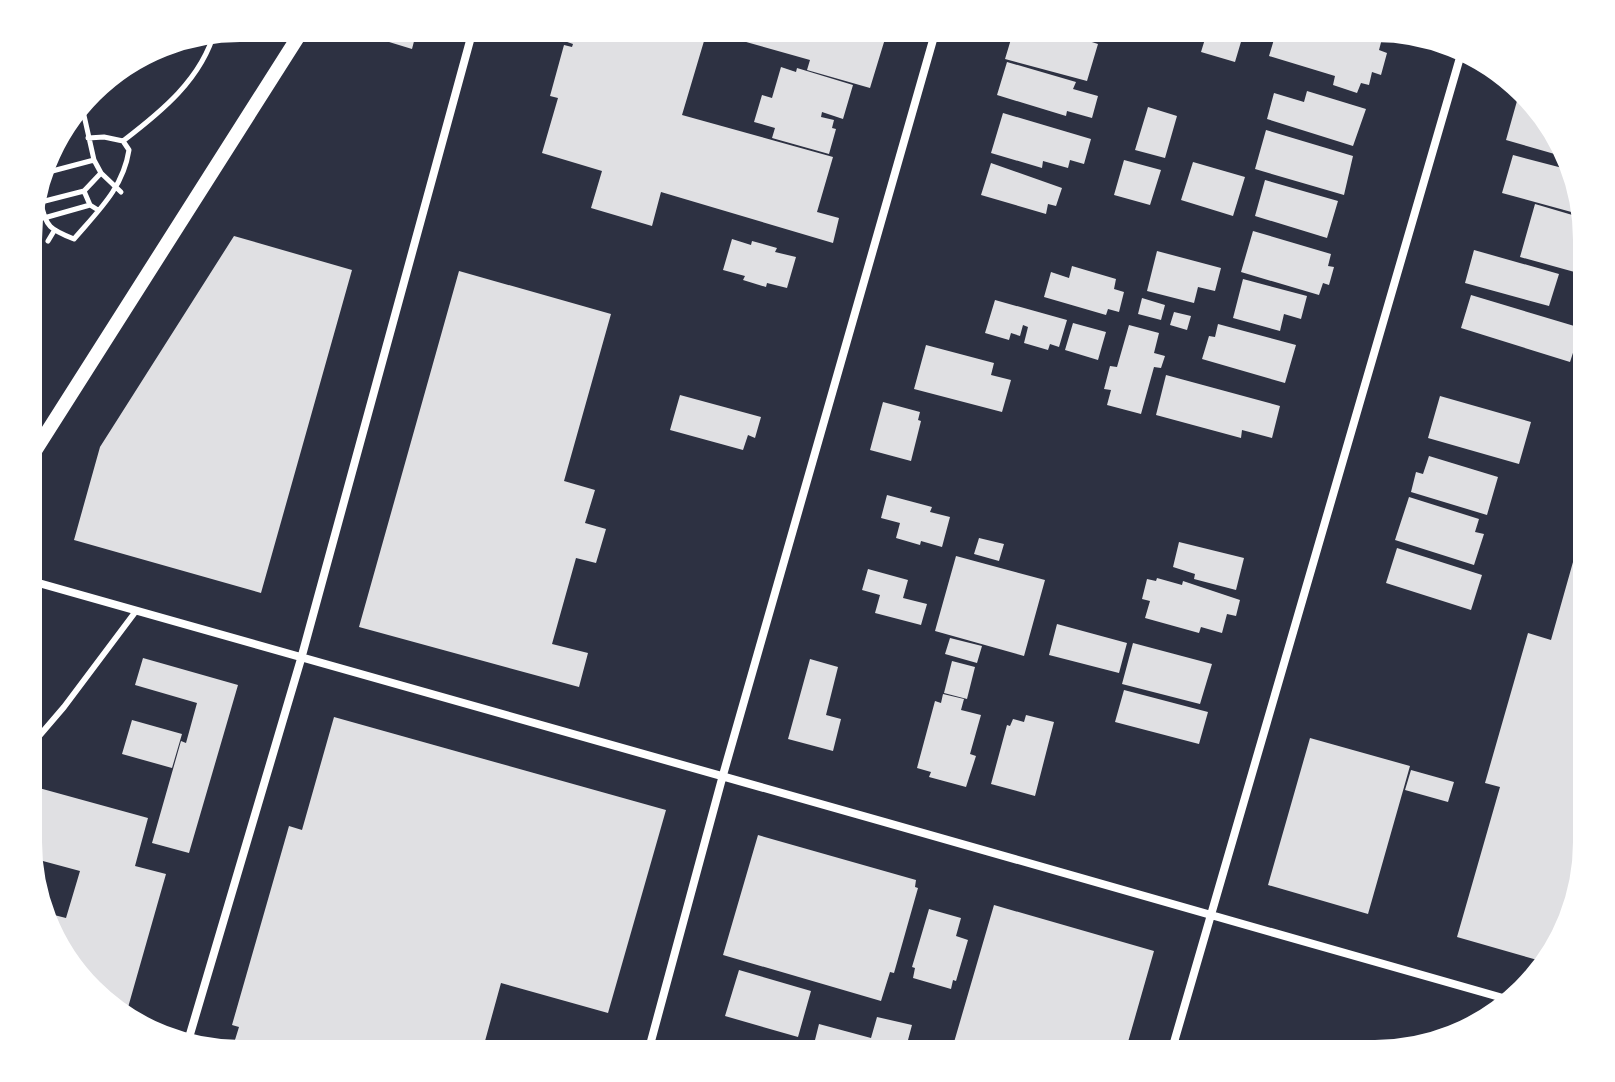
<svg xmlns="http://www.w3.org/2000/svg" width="1615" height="1082" font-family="'Varela Round',sans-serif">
<rect width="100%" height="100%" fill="#2d3142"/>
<!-- building -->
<path fill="#e0e0e3" d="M380,26h38l-6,23 -36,-11z
M546,26h333l9,3 -18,59 -63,-18 3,-10 -103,-29 -25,84 151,42 -16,55 22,6 -6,25 -172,-51 -9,34 -61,-18 11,-37 -60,-18 16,-55 -8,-2 14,-51 8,2 1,-3 -29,-10z
M1015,26h27l56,18 -11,37 -82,-22z
M1209,26l34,9 -8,27 -34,-10z
M1278,26h21l28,8 2,-8h25l29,9 -4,15 8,3 -6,22 -9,-3 -3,13 -8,-2 -4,10 -24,-8 2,-9 -66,-20z
M1007,62l69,20 -3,7 25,7 -6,22 -25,-7 -1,5 -69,-21z
M781,67l15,5 1,-4 56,17 -10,34 -21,-7 -1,5 13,3 -2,8 4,1 -7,25 -57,-16 3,-10 -21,-6 8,-27 10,3z
M1307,91l59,18 -13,37 -86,-27 7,-26 30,9z
M1517,101l17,5 33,39 -2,12 -59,-17z
M1148,107l29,9 -12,42 -30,-8z
M1003,113l88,26 -7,25 -14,-4 -2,8 -25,-7 -1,7 -51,-15z
M1266,130l87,26 -9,39 -89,-26z
M1513,155l61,16 3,21 3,1 6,23 -84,-23z
M1124,160l37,10 -11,35 -36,-10z
M1193,162l52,15 -12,39 -52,-16z
M991,163l71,25 -6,18 -8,-2 -2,10 -65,-19z
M1265,180l73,21 -11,37 -72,-22z
M1535,204l51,15 3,57 -69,-19z
M1253,231l78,23 -3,12 6,1 -5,18 -6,-2 -4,12 -78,-23z
M234,236l118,34 -91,323 -187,-53 26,-93z
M732,239l19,6 1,-4 25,7 -2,4 21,5 -9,31 -20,-5 -1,4 -23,-7 2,-4 -22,-6z
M1474,250l85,24 -10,32 -84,-23z
M1157,251l64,17 -6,23 -17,-4 -4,16 -47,-12z
M1072,266l44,13 -2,10 10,3 -5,20 -11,-3 -2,6 -62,-18 7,-25 18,6z
M459,271l152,43 -47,167 31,9 -10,33 21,6 -10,34 -20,-5 -24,86 36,9 -9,34 -220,-60z
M1243,279l64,17 -6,23 -17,-5 -4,17 -47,-13z
M1471,295l110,33 -11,34 -109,-34z
M1142,298l23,7 -4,15 -23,-6z
M995,300l72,20 -8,27 -9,-3 -2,6 -24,-7 4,-16 -5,-2 -3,11 -9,-3 -2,7 -24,-7z
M1174,312l17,4 -4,14 -17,-5z
M1073,323l33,9 -8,28 -33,-10z
M1218,324l78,21 -11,38 -83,-24 7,-23 6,1z
M1129,325l30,8 -5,20 11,3 -4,12 -7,-1 -13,47 -34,-9 4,-15 -7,-1 6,-23 7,1z
M926,345l68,18 -3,12 20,5 -9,32 -88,-23z
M1166,375l114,31 -8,32 -30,-8 -1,8 -85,-23z
M680,395l81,22 -6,21 -7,-3 -5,15 -73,-20z
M1440,396l91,26 -12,42 -91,-26z
M883,402l37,10 -2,8 3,1 -10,40 -41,-11z
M1429,456l69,21 -11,38 -76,-23 5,-20 7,2z
M887,495l45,12 -2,5 20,5 -8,30 -21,-6 -1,4 -24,-7 4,-15 -19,-5z
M1409,497l70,22 -4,13 9,2 -10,31 -79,-25z
M1586,516l3,1v338l-41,108 -91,-26 43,-150 -15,-4 43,-150 23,7z
M979,538l25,6 -5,17 -25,-7z
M1179,542l65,16 -8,32 -42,-11 1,-5 -22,-7z
M1397,548l85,27 -11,35 -85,-27z
M956,556l89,24 -21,76 -89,-25z
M868,569l40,11 -5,18 24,6 -6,21 -46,-12 5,-18 -18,-5z
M1157,578l25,7 1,-4 57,19 -4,16 -9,-2 -5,19 -21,-6 -2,6 -54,-15 5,-17 -8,-2 5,-20 9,2z
M1057,624l70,19 -8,30 -70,-18z
M28,632l10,4 -7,14 -3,-2z
M950,638l32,8 -5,17 -32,-9z
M1133,643l79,21 -12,40 -78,-20z
M143,658l95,27 -49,168 -37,-10 29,-102 5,2 11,-40 -62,-18z
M810,659l28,8 -12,48 15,4 -8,32 -45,-12z
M952,661l23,6 -8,32 -23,-6z
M1124,690l84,22 -9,32 -84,-22z
M943,694l21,5 -3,11 20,5 -11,39 6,2 -10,31 -37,-10 2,-5 -14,-4 18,-67 6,2z
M1026,715l28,7 -19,74 -44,-12 16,-59 3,1 3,-7 11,3z
M334,717l332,93 -58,203 -107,-30 -19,69 10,4h-262l9,-29 -7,-2 57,-199 13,4z
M132,720l50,14 -10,34 -50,-14z
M1310,738l100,28 -42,148 -100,-29z
M1411,770l43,12 -6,20 -43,-12z
M39,788l109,30 -13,48 31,8 -41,144 -15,-6 -55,-64 -13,-36 24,6 14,-47 -52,-14v-29z
M758,835l158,45 -1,7 3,1 -24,85 -4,-1 -9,29 -158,-46z
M994,905l160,46 -30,105h-174z
M929,909l32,9 -5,18 12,4 -12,41 -3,-1 -2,9 -38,-11 2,-10 -3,-1z
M739,970l72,21 -13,46 -73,-21z
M877,1017l35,8 -8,30 -23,-6 -2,7h-61l2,-6 -7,-2 6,-24 52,14z
M1435,1032l20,5 -23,6z
M737,1048l22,7v1h-24z"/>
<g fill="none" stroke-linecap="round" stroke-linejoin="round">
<!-- path -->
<path stroke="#fff" stroke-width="5" d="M81,102l13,58 7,13 20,19
M88,138l16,-1 19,4 6,9c-6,38 -30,60 -55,89 -23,-9 -29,-12 -33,-37l43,-11 17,-18
M123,141c38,-29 79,-62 92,-111
M41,174l53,-14
M84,191l6,14 8,5
M44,218l46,-13
M48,241l6,-10"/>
<!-- service -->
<path stroke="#fff" stroke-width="6" d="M28,749l36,-42 72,-96"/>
<!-- minor -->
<path stroke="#fff" stroke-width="8" d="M28,580c493,142 989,277 1482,420
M188,1041l113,-382 173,-633
M647,1056l76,-281 214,-749
M1170,1056l291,-1002"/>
<!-- tertiary -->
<path stroke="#fff" stroke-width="14" d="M28,462l277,-436"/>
</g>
<!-- crop -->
<path d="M0 0H1615V1082H0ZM240 40H1375A200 200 0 0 1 1575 240V842A200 200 0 0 1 1375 1042H240A200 200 0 0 1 40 842V240A200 200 0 0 1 240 40Z" fill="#fff" fill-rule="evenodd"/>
<path fill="none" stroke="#fff" stroke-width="4" d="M240 40H1375A200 200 0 0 1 1575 240V842A200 200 0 0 1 1375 1042H240A200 200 0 0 1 40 842V240A200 200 0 0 1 240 40Z"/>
</svg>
